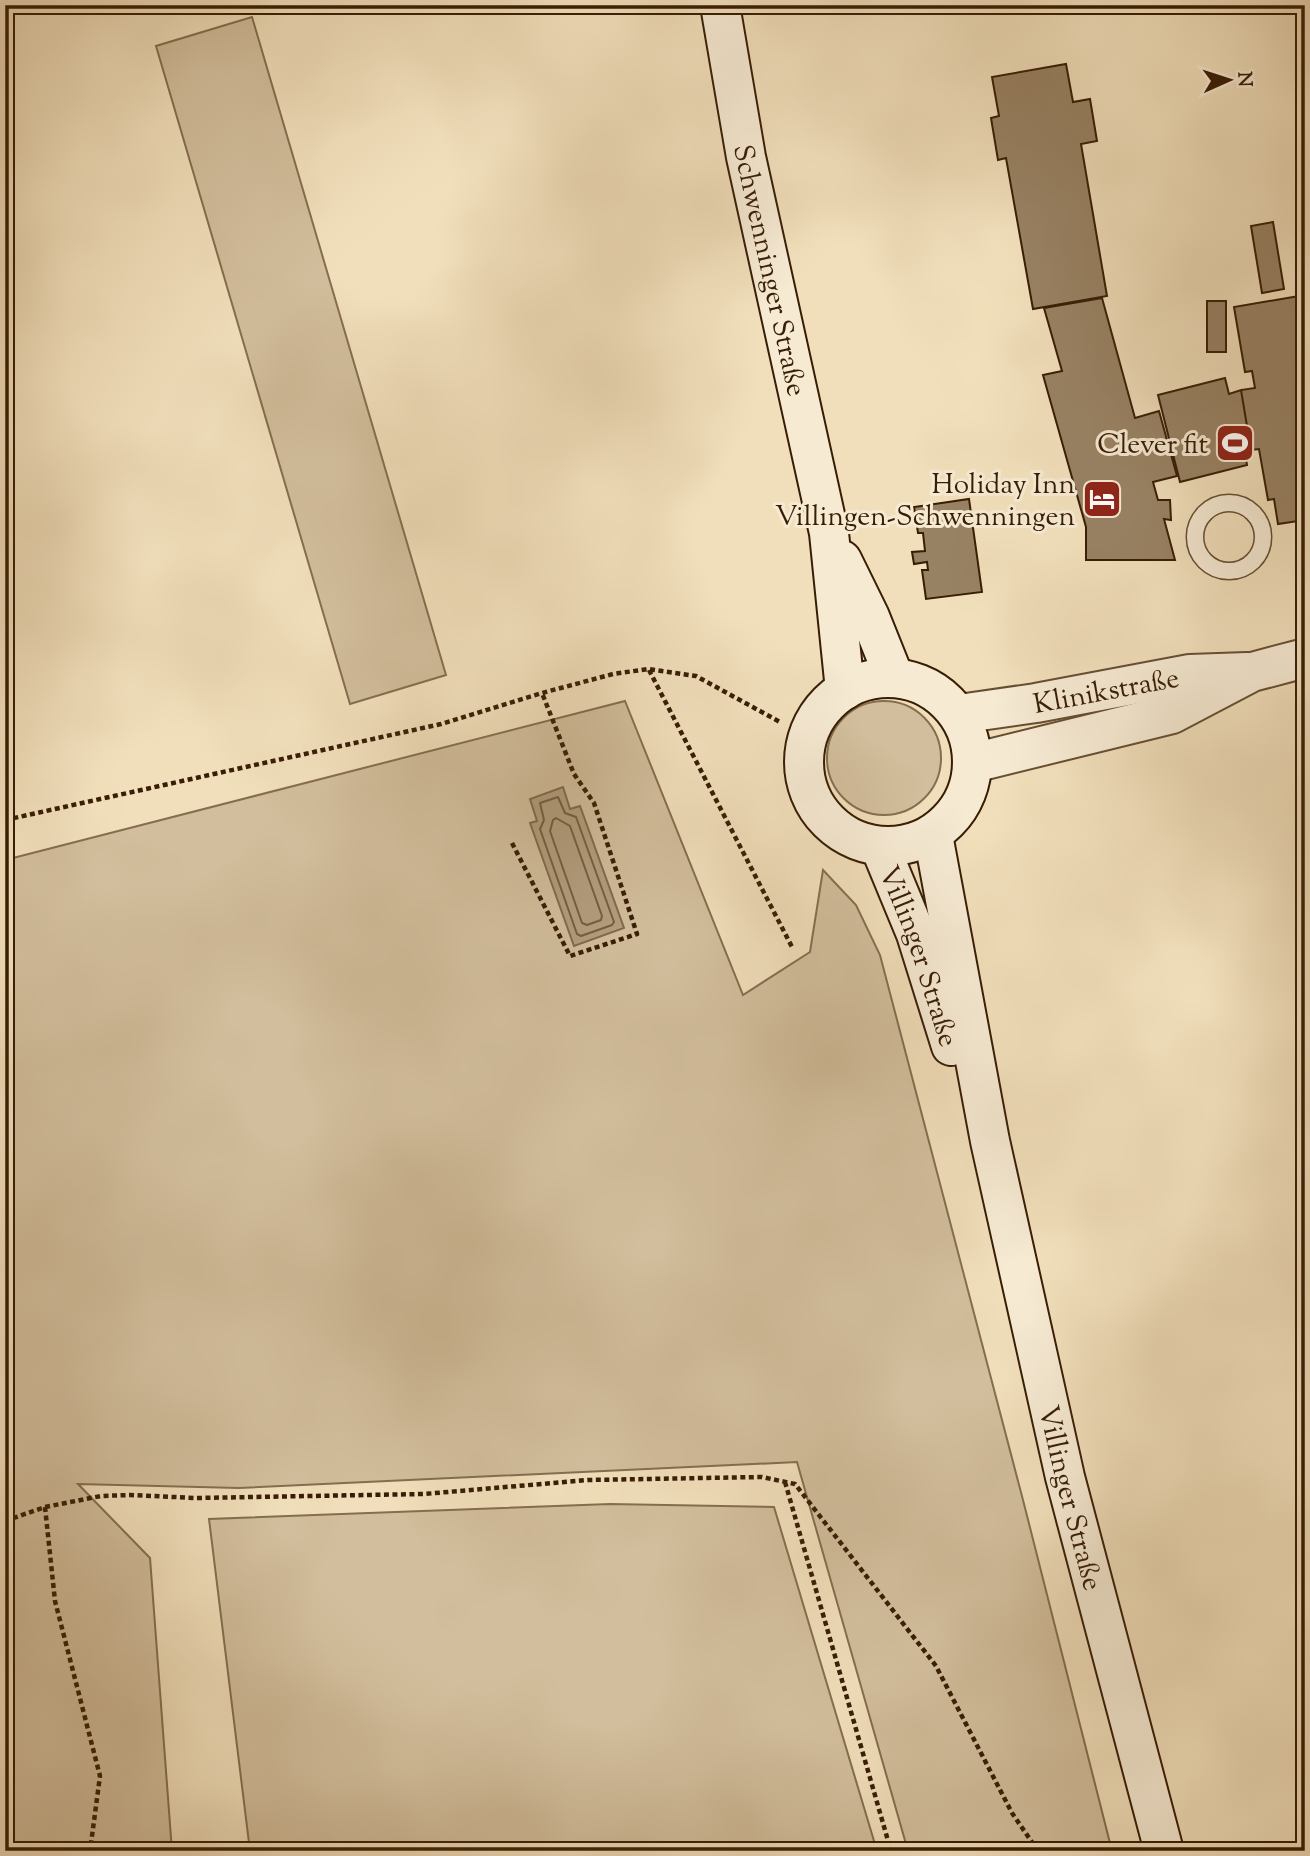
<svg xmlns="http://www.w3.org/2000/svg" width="1310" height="1856" font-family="'Sorts Mill Goudy',serif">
<rect width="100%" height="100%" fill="#f1dfbb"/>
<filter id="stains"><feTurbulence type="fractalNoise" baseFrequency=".00286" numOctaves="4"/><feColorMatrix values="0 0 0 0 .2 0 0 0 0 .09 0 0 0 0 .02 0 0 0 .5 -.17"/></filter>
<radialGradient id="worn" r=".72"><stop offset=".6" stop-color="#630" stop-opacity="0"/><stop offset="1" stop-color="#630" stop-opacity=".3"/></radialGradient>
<!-- green -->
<path fill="#d2be9c" stroke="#856e50" stroke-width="2" d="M252,17l194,658 -96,29 -194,-658z
M625,701l118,294 67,-43 13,-82 33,35 24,50 143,545 89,351h-204l-111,-389 -558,26 -161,-4 72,74 22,293h-167v-991z
M827 758a57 57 0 1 1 114 0a57 57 0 1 1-114 0Z
M610,1504l164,3 103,344h-627l-41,-332z"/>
<!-- water -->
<path fill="#b29d7d" stroke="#816a4d" stroke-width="2" d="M563,787l7,22 10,-3 44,122 -50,18 -44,-123 7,-2 -7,-22z"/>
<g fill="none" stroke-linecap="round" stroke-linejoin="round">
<!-- shore -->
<path stroke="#755d41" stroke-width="2" d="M558,797l7,16 11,4 38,105 -2,3 -31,11 -4,-2 -37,-105 4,-9 -4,-17z
M556,818l14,8 32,90 -1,4 -14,5 -5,-2 -32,-92 3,-11z"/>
</g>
<!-- building -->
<path fill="#988264" stroke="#381d05" stroke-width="2" d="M1066,64l7,38 17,-3 7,42 -16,3 26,152 -74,13 -27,-151 -8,2 -7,-42 8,-2 -7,-39z
M1273,222l11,67 -22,4 -11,-67z
M1305,295v225l-27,4 -4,-25 -6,1 -9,-51 -8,1 -10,-60 14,-2 -3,-17 -7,1 -11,-65z
M1102,298l33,120 24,-7 18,65 -24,6 5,18h12l1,20 -7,-1 11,41h-89v-33l-43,-152 19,-4 -18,-63z
M1207,301h19v51h-19z
M1225,378l4,16 12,-4 10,60 -6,2 2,13 -67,17 -22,-87z
M969,499l13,93 -56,7 -4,-29h6l-1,-8 -13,2 -2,-12 13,-1 -2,-18h-5l-4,-26z"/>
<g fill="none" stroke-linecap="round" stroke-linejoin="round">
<!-- service casing -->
<g stroke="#664e32" stroke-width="19">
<path id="service" d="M1195 537a34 34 0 1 1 68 0a34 34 0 1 1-68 0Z"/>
</g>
<!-- tertiary casing -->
<g stroke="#664e32" stroke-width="42">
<g id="tertiary">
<path id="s1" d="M959,714l77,-11 154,-29 57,-2"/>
<path d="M973,763l199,-49 80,-42 53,-14"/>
</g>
</g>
<!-- secondary casing -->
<g stroke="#381d05" stroke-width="42">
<g id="secondary">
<path id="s2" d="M720,5l26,152 83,376 16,157"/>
<path d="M842,560l28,57 24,60"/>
<circle cx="888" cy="762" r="84"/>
<path id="s3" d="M933,835l57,306 75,336 99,374"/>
<path id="s4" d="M880,847l36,87 35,112"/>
</g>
</g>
<!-- path -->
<path stroke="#381d05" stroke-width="4.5" stroke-dasharray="5 3.5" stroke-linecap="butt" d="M649,670l143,277
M5,820l436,-96 101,-31 71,-19 35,-5 48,7 84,46
M512,843l58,113 67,-22 -43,-131 -20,-29 -32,-81
M785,1482l106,369
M45,1507l10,94 45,175 -10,75
M5,1521l40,-14 56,-11 29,-1 66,3 228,-4 164,-14 174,-3 33,7 141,182 76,147 26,38"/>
<!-- service -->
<use href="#service" stroke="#f6ead3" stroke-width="16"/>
<!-- tertiary -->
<use href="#tertiary" stroke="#f6ead3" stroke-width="38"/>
<!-- secondary -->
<use href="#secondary" stroke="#f6ead3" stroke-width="38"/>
</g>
<!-- icons -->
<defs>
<g id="stadium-square" transform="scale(2.0125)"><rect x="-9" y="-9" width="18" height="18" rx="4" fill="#8f2418" stroke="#f6ead3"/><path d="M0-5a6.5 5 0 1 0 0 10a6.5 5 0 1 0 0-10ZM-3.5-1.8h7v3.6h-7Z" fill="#fff"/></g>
<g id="hotel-square" transform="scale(2.0125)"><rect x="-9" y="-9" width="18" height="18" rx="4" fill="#8f2418" stroke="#f6ead3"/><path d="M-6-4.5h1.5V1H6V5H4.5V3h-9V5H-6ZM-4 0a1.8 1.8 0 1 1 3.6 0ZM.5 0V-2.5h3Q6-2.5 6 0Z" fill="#fff"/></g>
</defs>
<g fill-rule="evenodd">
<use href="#stadium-square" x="1235" y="443"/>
<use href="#hotel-square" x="1102" y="499"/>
</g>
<g text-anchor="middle" stroke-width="6" stroke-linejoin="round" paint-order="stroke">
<!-- street labels -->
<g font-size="28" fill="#381d05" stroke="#f6ead3">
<text dy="10" stroke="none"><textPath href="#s2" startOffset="270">Schwenninger Straße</textPath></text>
<text dy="10" stroke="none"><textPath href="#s1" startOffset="149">Klinikstraße</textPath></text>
<text dy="10" stroke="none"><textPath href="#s4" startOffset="116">Villinger Straße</textPath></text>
<text dy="10" stroke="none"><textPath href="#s3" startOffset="677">Villinger Straße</textPath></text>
</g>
<!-- poi labels -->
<g font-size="28" fill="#381d05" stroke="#f6ead3" text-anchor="end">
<text x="1208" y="453">Clever fit</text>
<text x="1075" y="493">Holiday Inn<tspan x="1075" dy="32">Villingen-Schwenningen</tspan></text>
</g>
</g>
<!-- margin -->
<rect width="1310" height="1856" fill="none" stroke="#f1dfbb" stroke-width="28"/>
<rect x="7" y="7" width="1296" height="1842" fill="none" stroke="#381d05" stroke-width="3.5"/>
<rect x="14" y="14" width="1282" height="1828" fill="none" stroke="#381d05" stroke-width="2"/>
<!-- north arrow -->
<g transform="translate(1229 80) rotate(87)" stroke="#f6ead3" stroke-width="5" paint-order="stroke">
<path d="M0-5L12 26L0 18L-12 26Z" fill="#381d05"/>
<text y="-10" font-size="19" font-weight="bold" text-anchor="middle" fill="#381d05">N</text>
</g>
<rect width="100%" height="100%" filter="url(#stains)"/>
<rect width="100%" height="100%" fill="url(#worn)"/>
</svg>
